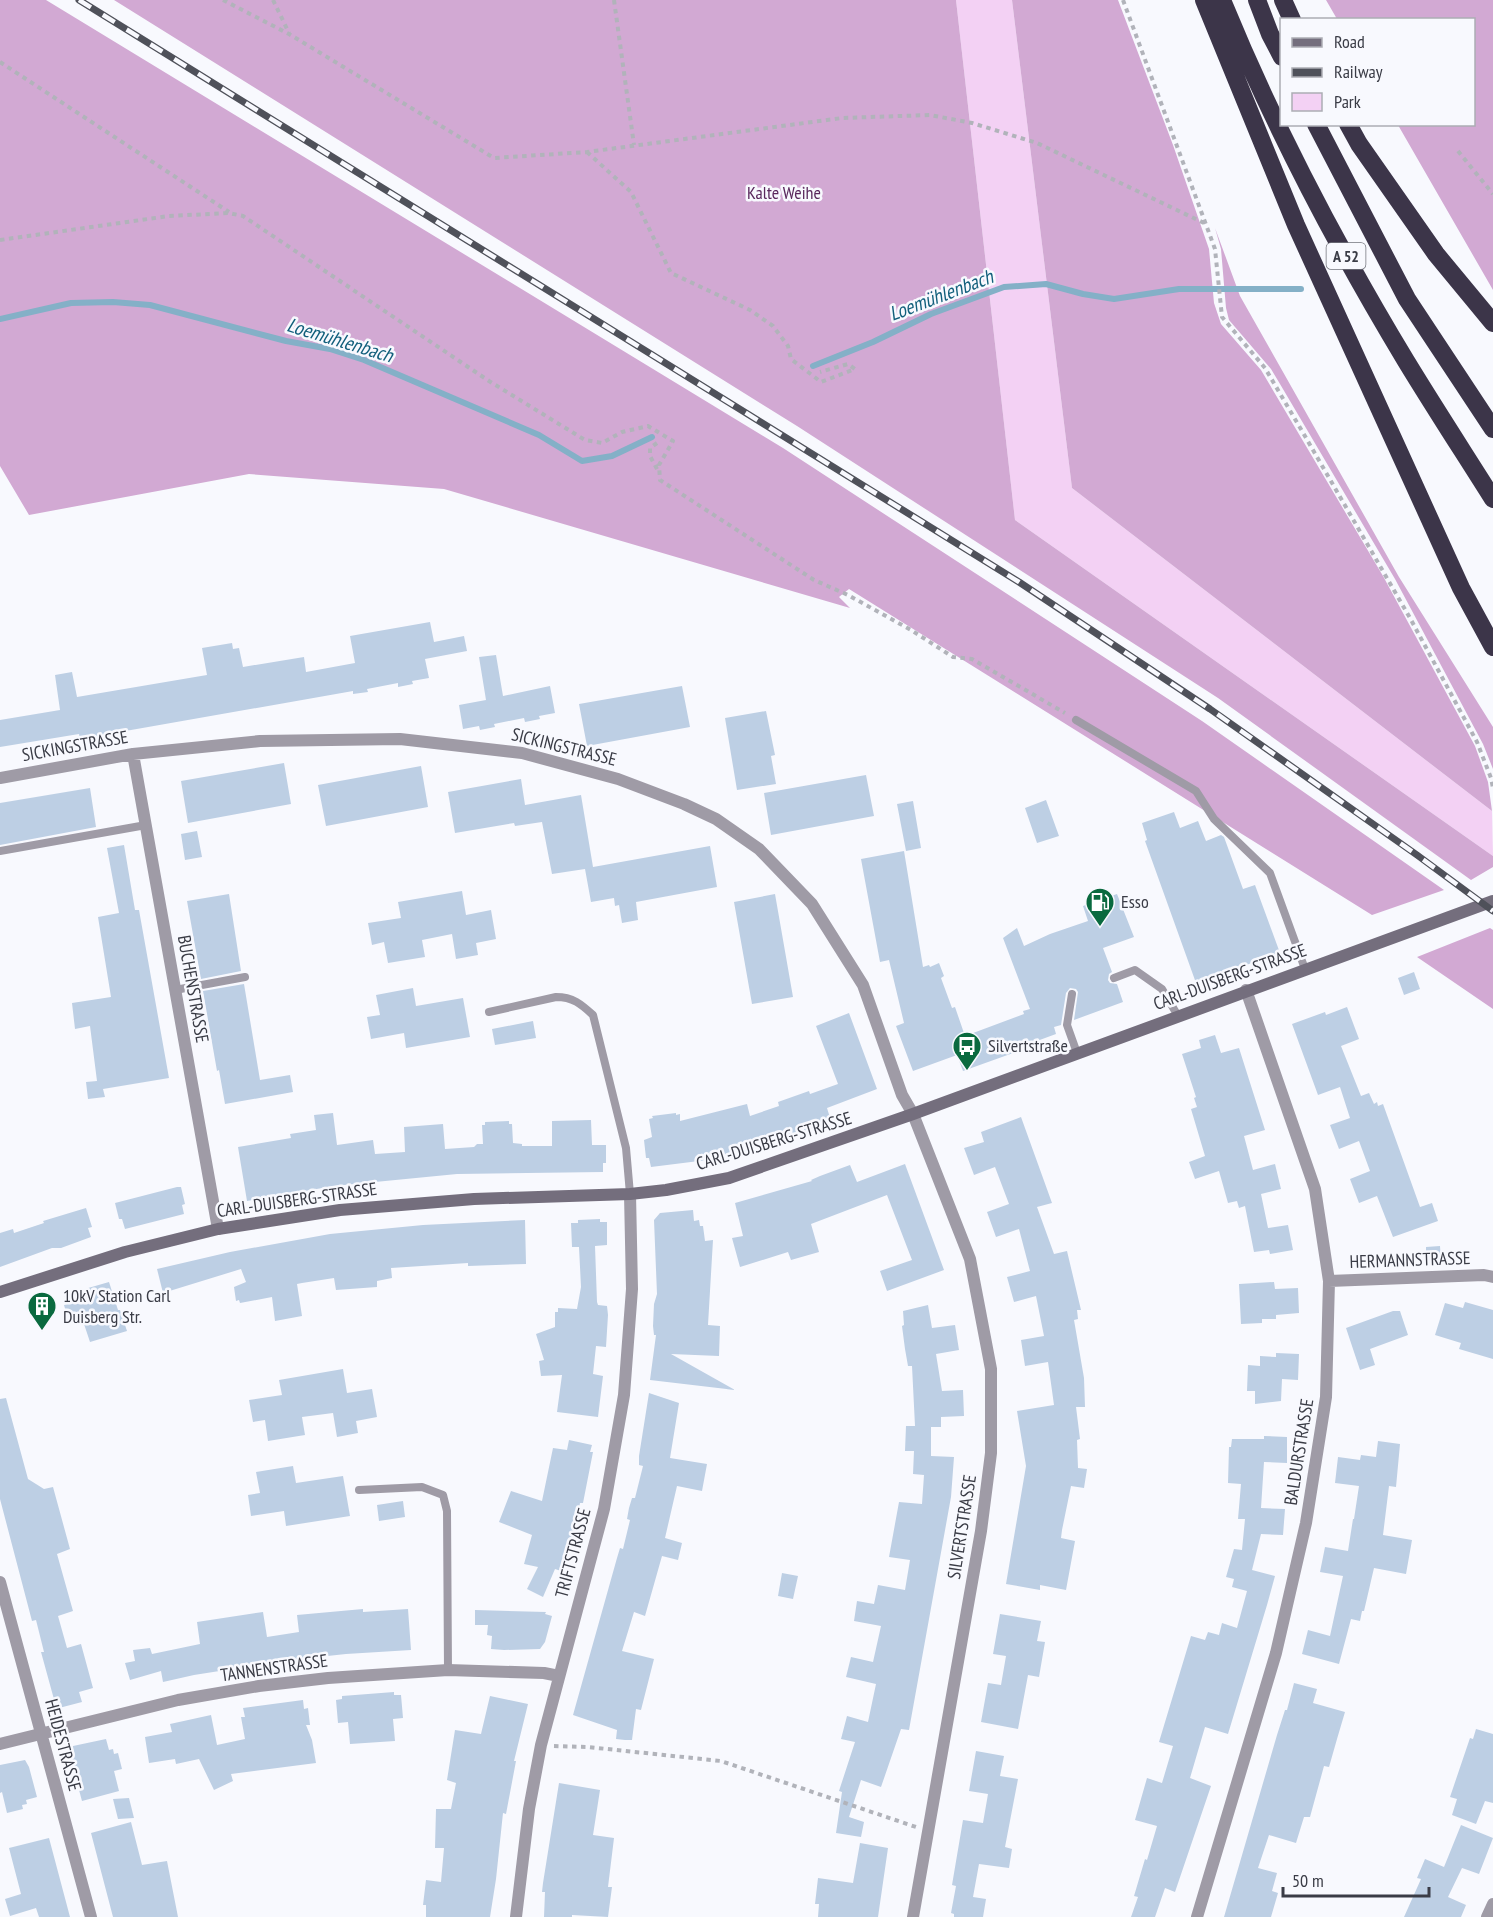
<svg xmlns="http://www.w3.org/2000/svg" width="1493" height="1917" font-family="'PT Sans Narrow',sans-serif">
<rect width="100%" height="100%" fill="#f8f9fe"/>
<!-- green -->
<path fill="#f3d1f4" d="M956,0h56l60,488 420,323 1,45 -478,-336z"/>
<!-- forest -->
<path fill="#d2a9d3" d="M0,0h46l737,448 419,273 242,169 -72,25 -523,-326 -10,8 11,11 -406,-119 -195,-15 -220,41 -29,-49z
M114,0h842l59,520 478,336v11l-22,13 -253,-182 -421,-272z
M1012,0h106l55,145 36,104 5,54 7,21 40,46 122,206 92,170 13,36 4,29 -420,-323z
M1326,0h167v290l-95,-165 76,-1v-104l-137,-1z
M1215,228l25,68 159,281 94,150v42l-10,-25 -88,-165 -115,-195 -9,-15 -42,-49 -3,-12 -5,-59z
M1490,928l3,2v79l-76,-52z"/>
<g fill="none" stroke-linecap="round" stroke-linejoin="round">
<!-- stream -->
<path stroke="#84b0c7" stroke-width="6" d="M0,319l71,-16 42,-1 37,3 136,36 44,8 34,11 175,75 43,26 30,-5 40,-19
M813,366l60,-24 58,-28 73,-27 42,-3 37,10 31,5 65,-10h122"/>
</g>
<!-- building -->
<path fill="#bdcfe4" d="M430,622l4,20 30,-6 3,15 -42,8 4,19 -17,3 1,3 -15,3v-4l-31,6 1,3 -15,2v-3l-273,48 -1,-5 -79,13v-27l60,-10 -5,-35 17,-3 5,25 124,-21 6,-1 -5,-27 30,-5 1,6 6,-1 4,19 61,-10 2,15 49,-9 -5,-27z
M496,655l7,41 47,-10 5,27 -16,3 1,3 -15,3 -1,-4 -30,6 1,3 -15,3 -1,-4 -16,3 -4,-24 27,-5 -7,-43z
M682,686l8,41 -103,19 -8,-42z
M766,711l9,44 -4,1 5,28 -39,6 -12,-72z
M284,763l7,41 -103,19 -7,-42z
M421,766l7,41 -102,19 -8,-41z
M866,775l8,41 -103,19 -7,-42z
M521,779l4,26 56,-10 12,72 117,-21 7,41 -81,15 2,18 -16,3 -3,-18 -4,1 -1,-8 -23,4 -6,-33 -33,5 -10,-52 -27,4 -1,-3 -59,10 -7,-41z
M90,788l6,39 -96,18v-42z
M1046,800l13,36 -22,7 -12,-35z
M913,801l8,47 -15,3 -9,-47z
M1174,812l6,16 18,-7 8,20 15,-6 3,2 19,52 12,-4 25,68 -84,30 -51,-142 2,-1 -5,-17z
M197,831l5,26 -17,3 -4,-26z
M124,845l11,65h4l30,168 -66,11 2,8 -17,2 -2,-17 11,-1 -7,-55 -15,3 -3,-26 39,-6 -13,-80 21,-4 -12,-65z
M904,851l19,116 6,-2 1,2 9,-4 5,13 -3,2 11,30 3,-1 10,29 59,-22 -1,-3 7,-2 -27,-71 14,-10 7,18 26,-12 38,-13 -5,-15 34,-12 17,43 -31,11 9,24 -3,2 -1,6 2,3 7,1 6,18 -49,18 4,-28 -2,-3 -6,-1 -4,5 -5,32 -7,2 2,7 -30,11 1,3 -64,23 -6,-16 -44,16 -17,-45 8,-3 -15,-63 -9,2 -19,-103z
M462,891l4,24 25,-5 5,29 -20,4 2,12 -22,4 -4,-25 -30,6 3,17 -37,6 -4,-21 -12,3 -4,-22 33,-5 -3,-16z
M229,894l12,77 -40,8 -14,-78z
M775,894l18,103 -41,7 -18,-102z
M1414,972l6,17 -16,6 -6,-17z
M244,984l16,96 30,-5 3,17 -68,12 -6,-34 -2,1 -14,-80z
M413,988l3,18 47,-8 7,39 -64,11 -2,-15 -33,6 -4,-22 13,-2 -4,-20z
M1347,1007l12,32 -18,7 20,50 8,-3 5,11 3,-2 1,4 5,-2 37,103 12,-4 6,18 -45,16 -16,-41 -18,7 -9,-24 20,-8 -11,-30 -20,8 -9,-24 20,-7 -10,-31 -22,8 -26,-71 33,-12 1,3z
M849,1013l28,76 -50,19 4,13 -38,15 -86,24 -56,7 -2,-9h-3l-2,-18 8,-3 -3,-18 4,-1 -1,-2 24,-3v2l4,-1v7l67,-17 3,12 29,-10 -1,-4 31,-11 1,3 28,-10 -22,-58z
M533,1021l3,17 -41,7 -3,-16z
M1215,1035l6,18 18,-5 26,82 -21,6 9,34 22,-6 6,25 -20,5 7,34 20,-3 5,25 -23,4 -1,-4 -15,2 -9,-46 -6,2 -2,-7 -9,2 -9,-32 -24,8 -6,-17 16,-6 -14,-47 6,-2 -3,-9 2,-1 -14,-43 19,-6 -2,-8z
M333,1113l4,32 36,-5 2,14 30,-2 -1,-25 39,-3 2,25 29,-2 3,-3h6l-1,-19h3v-3l24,-1v3h3l1,19 9,1v2h30v-25l39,-1 1,25h14v18h-3v9l-146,2 -123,12 -87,15 -9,-54 53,-9 -1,-4 26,-4 -2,-15z
M1021,1117l31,86 -15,4 17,47 13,-3 14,59h-4l1,9 -4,1 10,58 1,29h-9l4,32 -3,1 1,28 9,1 -3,19 -13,-2 -9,44 -1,8 14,3 -9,49 -26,-5v5l-34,-6 20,-118 -9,-55 37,-6 -6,-43 -23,4 -4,-26 23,-4 -8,-40 -22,6 -7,-25 23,-6 -11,-42 -23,8 -9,-25 22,-8 -14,-37 -21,8 -10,-27 20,-6 -3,-10z
M905,1164l39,106 -57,21 -7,-20 32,-11 -25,-65 -76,29 8,28 -28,8 -3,-8 -48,15 -8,-29 11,-2 -8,-33 77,-22 -1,-1 9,-4 30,-11 7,17z
M177,1187h4l4,17 -3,1 2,9 -59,15 -3,-10h-3l-4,-16z
M86,1208l6,19 -4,1 3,9 -30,11h-9l-52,19v-34l13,-4 1,4 30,-10 -1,-2z
M693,1210l1,11 5,-1 1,6h3l2,15 8,-1 -5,85 12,1 -1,30 -48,-2 64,36 -85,-10 6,-45h-2l-1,-9 1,-22 3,-10 -3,-74 6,-7z
M600,1219v3h7v23l-12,1 2,56 1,3 9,1 1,9 -2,32 -10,-1 -3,28 10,2 -5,41 -41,-5 5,-37 -21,1 -2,-15 5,-1 -8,-26 19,-7v-15h3v-4l19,1 4,-22 -2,-40h-7l-1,-24h7v-3z
M525,1220l1,44 -58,2v-3l-77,5 1,10 -15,3v6l-41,3 -2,-12 -32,5 -5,1 5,32 -27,5 -3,-24 -32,6 -1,-3 -3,1 -2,-14 12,-5 -5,-13 -78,24 -6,-24 73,-17 100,-18 93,-9z
M1440,1246l1,15h-15v-14z
M109,1282l9,28h2l7,21 -37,11 -8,-24 -13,4 -5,-17 3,-1 -3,-9z
M1274,1282l1,7 23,-1 1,25 -23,2v4h-14v4l-21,1 -2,-40z
M1465,1302l28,8v49l-34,-10 2,-6 -26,-8 10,-32 18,5z
M928,1305l4,23 23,-3 4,25 -23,4 6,37 21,-1 1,26 -23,1v10h-10v29l23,1 -3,40 -42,233 -8,-1 -20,58 -20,-7 -12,37 15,5 -3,15 -25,-4 6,-41 -3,-1 16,-49 -14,-3 6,-23 21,6 8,-38 -30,-7 5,-20 22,5 8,-36 -27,-5 3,-20 17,3 4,-19 27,5 5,-30 -21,-3 10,-55 23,2 2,-29 -11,-1 1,-23h-9l1,-25h9l-3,-60h-4l-3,-17 -3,-23 2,-1 -1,-14z
M1393,1311h7l8,24 -38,14 5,16 -15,5 -14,-42z
M1276,1353l23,1 -1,26 -16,-1 -1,22 -26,3v-13h-8l1,-26 12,1v-10l16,1z
M343,1369l4,24 25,-4 5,28 -21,4 2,12 -21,4 -4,-24 -31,4 3,18 -37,6 -3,-21 -12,2 -4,-22 33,-5 -3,-15z
M649,1393l30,10 -9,55 37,6 -5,27 -25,-5 -12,52 17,5 -4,17 -16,-4 -17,60 -11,-4 -12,39 32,8 -13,51 -5,-1 -4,31h-7l-9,-1 1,-9 -44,-15 44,-157 3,-10 3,1 7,-29 -3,-1 2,-11 3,-10h3l8,-32 -4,-1v-9z
M6,1398l22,81 16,10 9,-2 17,62 -13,5 16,57 -15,5 9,32 14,-4 12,44 -14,4 3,10 -23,6 -2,-6 -2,1 -14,-51h3l-8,-32 -4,1 -32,-122v-100z
M1264,1436l23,1v26l-23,-1 -3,46 24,1 -2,26 -22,-1 -9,36 23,6 -8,29 -39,129 -23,-7 -15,51 21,8 -36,106 -10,-4 -10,29h-24l7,-20 -4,-1 11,-37 2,1 10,-34 -22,-6 12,-42 15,5 11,-37 -14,-4 32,-106 14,4 3,-8 11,3 3,-12 15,5 10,-37 -15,-4 2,-8 -8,-2 8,-28 8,1 3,-31h-7l3,-35 -13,-1 1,-36h2l1,-8h32z
M569,1440l23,5 -2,7h3l-10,51h-3l-12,60 -4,9 -9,-3 -12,28 -16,-8 11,-22 -14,-3 8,-29 -33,-13 12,-31 31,10 11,-53 14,2z
M1378,1441l22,3 -4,43 -7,-1 -6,49 29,5 -6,34 -32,-6 -10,43h-2l-2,10 -9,-2 -12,45 -37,-10 6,-24 22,6 13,-60 -23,-4 5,-25 23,4 5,-32h1l5,-33 -24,-3 3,-26 22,3 1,-5 15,2z
M293,1466l3,17 47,-7 7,40 -64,10 -2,-15 -33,5 -3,-21 12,-2 -4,-21z
M403,1501l2,16 -26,4 -2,-16z
M782,1573l16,3 -5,23 -15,-3z
M363,1609v3l45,-3 3,41 -65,4 -56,6 -96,15 -31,7 -2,-11 -31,9 -5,-17 10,-2 -2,-11 17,-2 2,6 48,-10 -3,-22 66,-10 4,25 32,-5 -2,-17z
M475,1610l71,2 -1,2 7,2 -7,26 -5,7 -36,1 -13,-1 1,-13 -5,-1 1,-10h-13z
M1000,1614l41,7 -4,20 8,1 -6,35 -11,-2 -10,54 -37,-7 7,-39 13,2 5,-29 -13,-2z
M1294,1683l23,6 -4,14 32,9 -8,27 -8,28 -5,-1 -14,51h-6l-8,26 -27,-8 -11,33 19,5 -5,18 6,2 -7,24h-47l53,-182 8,-25h2z
M394,1692v3h7l2,23 -10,1 2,22 -45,3 -2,-22 -10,1 -2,-23 6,-1v-3z
M490,1696l38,8 -14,57h2l-10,53 -3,-1 -7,66 -6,38h-64v-12h-3l3,-25 15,2 3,-34h-9l1,-39h15l5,-26 -9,-3 8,-50 26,4z
M303,1700l1,9 4,-1 2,17h-4l6,15 4,23 -85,11 2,7 -19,9 -15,-31 -23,5 -1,-5 -26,4 -4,-26 27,-5 -2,-8 41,-9 6,30 28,-6 -4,-22h4l-2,-9z
M1476,1729l17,5v69l-8,-2 -9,23 -24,-9 5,-16 -7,-2 20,-59 3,1z
M106,1739l3,11 4,-1 1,5 4,-1 4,16 -8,2 5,20 -37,10 -13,-48 4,-7z
M976,1751l28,5 -4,20 18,3 -13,68 7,2 -3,19 -30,-4 -6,33 13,2 -3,18h-29v-3l-3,-1 5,-27 -4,-1 11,-65 20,3 5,-29 -19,-3z
M25,1760l4,7 8,30 -11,3 1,4 -5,1 1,4 -16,4 -5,-21 -2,1v-28z
M559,1783l41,7 -7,45 21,3 -6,49h4l-4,30 -36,-2v2h-28l1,-25h-3l1,-9z
M129,1798l5,20 -16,1 -5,-20z
M131,1822l11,43 25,-4 11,56h-65l-22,-84z
M1461,1825l32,13 -14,36 -17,-6 -14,29 18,8 -5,12h-57l17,-38 -4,-1 8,-19 19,8z
M49,1838l21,79h-31l-3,-9 -26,8 -5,-17 16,-5 -12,-46z
M860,1843l28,5 -10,69h-60l1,-13h-4l3,-26 35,5z"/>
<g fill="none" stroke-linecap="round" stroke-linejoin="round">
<!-- path -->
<path stroke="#b1b3ba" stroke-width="4" stroke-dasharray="4.5 4.5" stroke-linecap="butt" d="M223,0l66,34 205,124 93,-6 255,-34 88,-3 42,8 65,20 167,80
M273,0l16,33
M614,0l20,145
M1123,0l92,249 7,68 43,51 37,63 108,187 67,124 14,36 2,10
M0,62l229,150
M1458,151l35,43
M587,152l44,40 40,81 79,37 23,16 15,20 3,13 30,23 34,-13 -7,-5 -28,8
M0,240l169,-24 60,-3 14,3 246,165 96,59 17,3 20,-11 26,-6 25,15 -14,24 1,15 154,100 34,15 63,35 42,27 19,2 93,54
M657,443l-7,5v8l8,15
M554,1746l34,1 133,14 195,66"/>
<!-- service -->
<path stroke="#9f9ba6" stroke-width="8" d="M1076,720l120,71 18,28 56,54 35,96
M0,851l146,-26
M1114,978l21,-8 27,19 16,27
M175,990l70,-13
M1072,994l-5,31 10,28
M489,1012l67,-15c17,0 25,7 37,18l33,133 4,46
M359,1490l63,-3 21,8 4,16 1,159"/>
<!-- minor -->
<path stroke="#9f9ba6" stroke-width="12" d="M133,754l85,475
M0,778l133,-24 127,-13 140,-2 122,14 96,26 66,25 32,15 43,30 53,55 51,81 39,110 11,19 57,145 21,110v84l-10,78 -68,386
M1329,1281l155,-6 9,2
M0,1582l91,335
M0,1744l178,-44 81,-14 69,-8 120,-8 96,3 15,3
M516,1917l13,-108 12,-64 63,-236 20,-114 8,-106 -2,-95
M1197,1917l79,-264 30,-130 20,-126 3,-116 -14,-92 -69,-199
M1487,1917l6,-13"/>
<!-- secondary -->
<path stroke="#746e7d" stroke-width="12" d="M0,1292l125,-40 93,-23 122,-19 134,-11 156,-5 36,-4 63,-12 184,-64 580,-213"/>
<!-- motorway -->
<path stroke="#3c3549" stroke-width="18" d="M1204,0l92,225 165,363 32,59
M1222,0c51,125 114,245 184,361 28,46 58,92 87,138
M1257,0l13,34 12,23
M1283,0l9,20
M1316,124l91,175 86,130
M1348,124l11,20 77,110 57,69"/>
<!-- rail casing -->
<g stroke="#4f515a" stroke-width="7">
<path id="rail" d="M79,0l940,582 191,127 207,146 76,56"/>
</g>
<!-- rail -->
<use href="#rail" stroke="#f8f9fe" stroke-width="4.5" stroke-dasharray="14" stroke-linecap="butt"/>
</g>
<!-- icons -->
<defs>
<g id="fuel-pin" transform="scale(1.5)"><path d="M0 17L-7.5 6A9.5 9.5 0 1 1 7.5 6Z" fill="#0a6a3f" stroke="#f8f9fe"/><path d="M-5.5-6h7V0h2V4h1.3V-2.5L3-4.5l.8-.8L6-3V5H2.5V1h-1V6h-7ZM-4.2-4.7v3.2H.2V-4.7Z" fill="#fff"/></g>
<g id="bus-pin" transform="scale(1.5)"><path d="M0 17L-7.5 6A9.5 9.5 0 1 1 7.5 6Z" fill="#0a6a3f" stroke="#f8f9fe"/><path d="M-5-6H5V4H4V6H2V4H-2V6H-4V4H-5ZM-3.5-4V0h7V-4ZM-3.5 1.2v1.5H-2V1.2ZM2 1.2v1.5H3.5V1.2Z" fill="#fff"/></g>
<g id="building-pin" transform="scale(1.5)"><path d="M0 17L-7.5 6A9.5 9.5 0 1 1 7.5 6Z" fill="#0a6a3f" stroke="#f8f9fe"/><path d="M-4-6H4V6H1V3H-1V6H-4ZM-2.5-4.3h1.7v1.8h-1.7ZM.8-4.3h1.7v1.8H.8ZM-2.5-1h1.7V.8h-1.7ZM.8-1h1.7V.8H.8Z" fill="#fff"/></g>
</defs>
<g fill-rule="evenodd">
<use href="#fuel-pin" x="1100" y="902"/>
<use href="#bus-pin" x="967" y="1046"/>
<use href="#building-pin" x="42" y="1306"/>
</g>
<g text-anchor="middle" stroke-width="5" stroke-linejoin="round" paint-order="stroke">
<!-- shield labels -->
<rect fill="#f8f9fe" stroke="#73757d" stroke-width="1.5" x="1326.5" y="243" width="39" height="26" rx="4.5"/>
<g font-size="16" font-weight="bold" fill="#3a3c46">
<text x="1346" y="262">A 52</text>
</g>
<!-- park labels -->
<g font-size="18" fill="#5a285d" stroke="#f8f9fe">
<text x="784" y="199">Kalte Weihe</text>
</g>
<!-- street labels -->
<g font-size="18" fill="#3a3c46" stroke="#f8f9fe">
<text transform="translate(75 746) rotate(-10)" y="6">SICKINGSTRASSE</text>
<text transform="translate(564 747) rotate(14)" y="6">SICKINGSTRASSE</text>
<text transform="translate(1230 977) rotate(-20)" y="6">CARL-DUISBERG-STRASSE</text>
<text transform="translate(193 989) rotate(80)" y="6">BUCHENSTRASSE</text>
<text transform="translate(774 1141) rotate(-17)" y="6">CARL-DUISBERG-STRASSE</text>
<text transform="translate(297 1200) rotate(-8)" y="6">CARL-DUISBERG-STRASSE</text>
<text transform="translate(1410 1260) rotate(-2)" y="6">HERMANNSTRASSE</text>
<text transform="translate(1299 1452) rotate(-81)" y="6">BALDURSTRASSE</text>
<text transform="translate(962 1527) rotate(-81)" y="6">SILVERTSTRASSE</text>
<text transform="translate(573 1553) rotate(-75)" y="6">TRIFTSTRASSE</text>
<text transform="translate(274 1668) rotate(-8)" y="6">TANNENSTRASSE</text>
<text transform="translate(63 1745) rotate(75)" y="6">HEIDESTRASSE</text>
</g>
<!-- poi labels -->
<g font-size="18" fill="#3a3c46" stroke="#f8f9fe" text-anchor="start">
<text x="1121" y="908">Esso</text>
<text x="988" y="1052">Silvertstraße</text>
<text x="63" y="1302">10kV Station Carl<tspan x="63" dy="21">Duisberg Str.</tspan></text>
</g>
<!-- water labels -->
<g font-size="20" font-style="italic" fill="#125f7c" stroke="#f8f9fe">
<text transform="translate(941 295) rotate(-21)" y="7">Loemühlenbach</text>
<text transform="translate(340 340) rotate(17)" y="7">Loemühlenbach</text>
</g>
</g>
<!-- legend -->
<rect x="1280" y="18" width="195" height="108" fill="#f8f9fe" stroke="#acadb4" stroke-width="1.5"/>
<rect x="1292" y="38" width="30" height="9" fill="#746e7d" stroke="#acadb4" stroke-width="1.5"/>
<text x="1334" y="48" font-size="18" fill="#3a3c46">Road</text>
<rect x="1292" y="68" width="30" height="9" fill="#4f515a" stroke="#acadb4" stroke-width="1.5"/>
<text x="1334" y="78" font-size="18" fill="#3a3c46">Railway</text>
<rect x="1292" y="93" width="30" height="18" fill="#f3d1f4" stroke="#acadb4" stroke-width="1.5"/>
<text x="1334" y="108" font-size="18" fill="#3a3c46">Park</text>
<!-- scale -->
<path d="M1283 1887v9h146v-9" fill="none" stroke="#3a3c46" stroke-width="3"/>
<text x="1292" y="1887" font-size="18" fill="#3a3c46" stroke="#f8f9fe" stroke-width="4.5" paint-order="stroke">50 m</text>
</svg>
